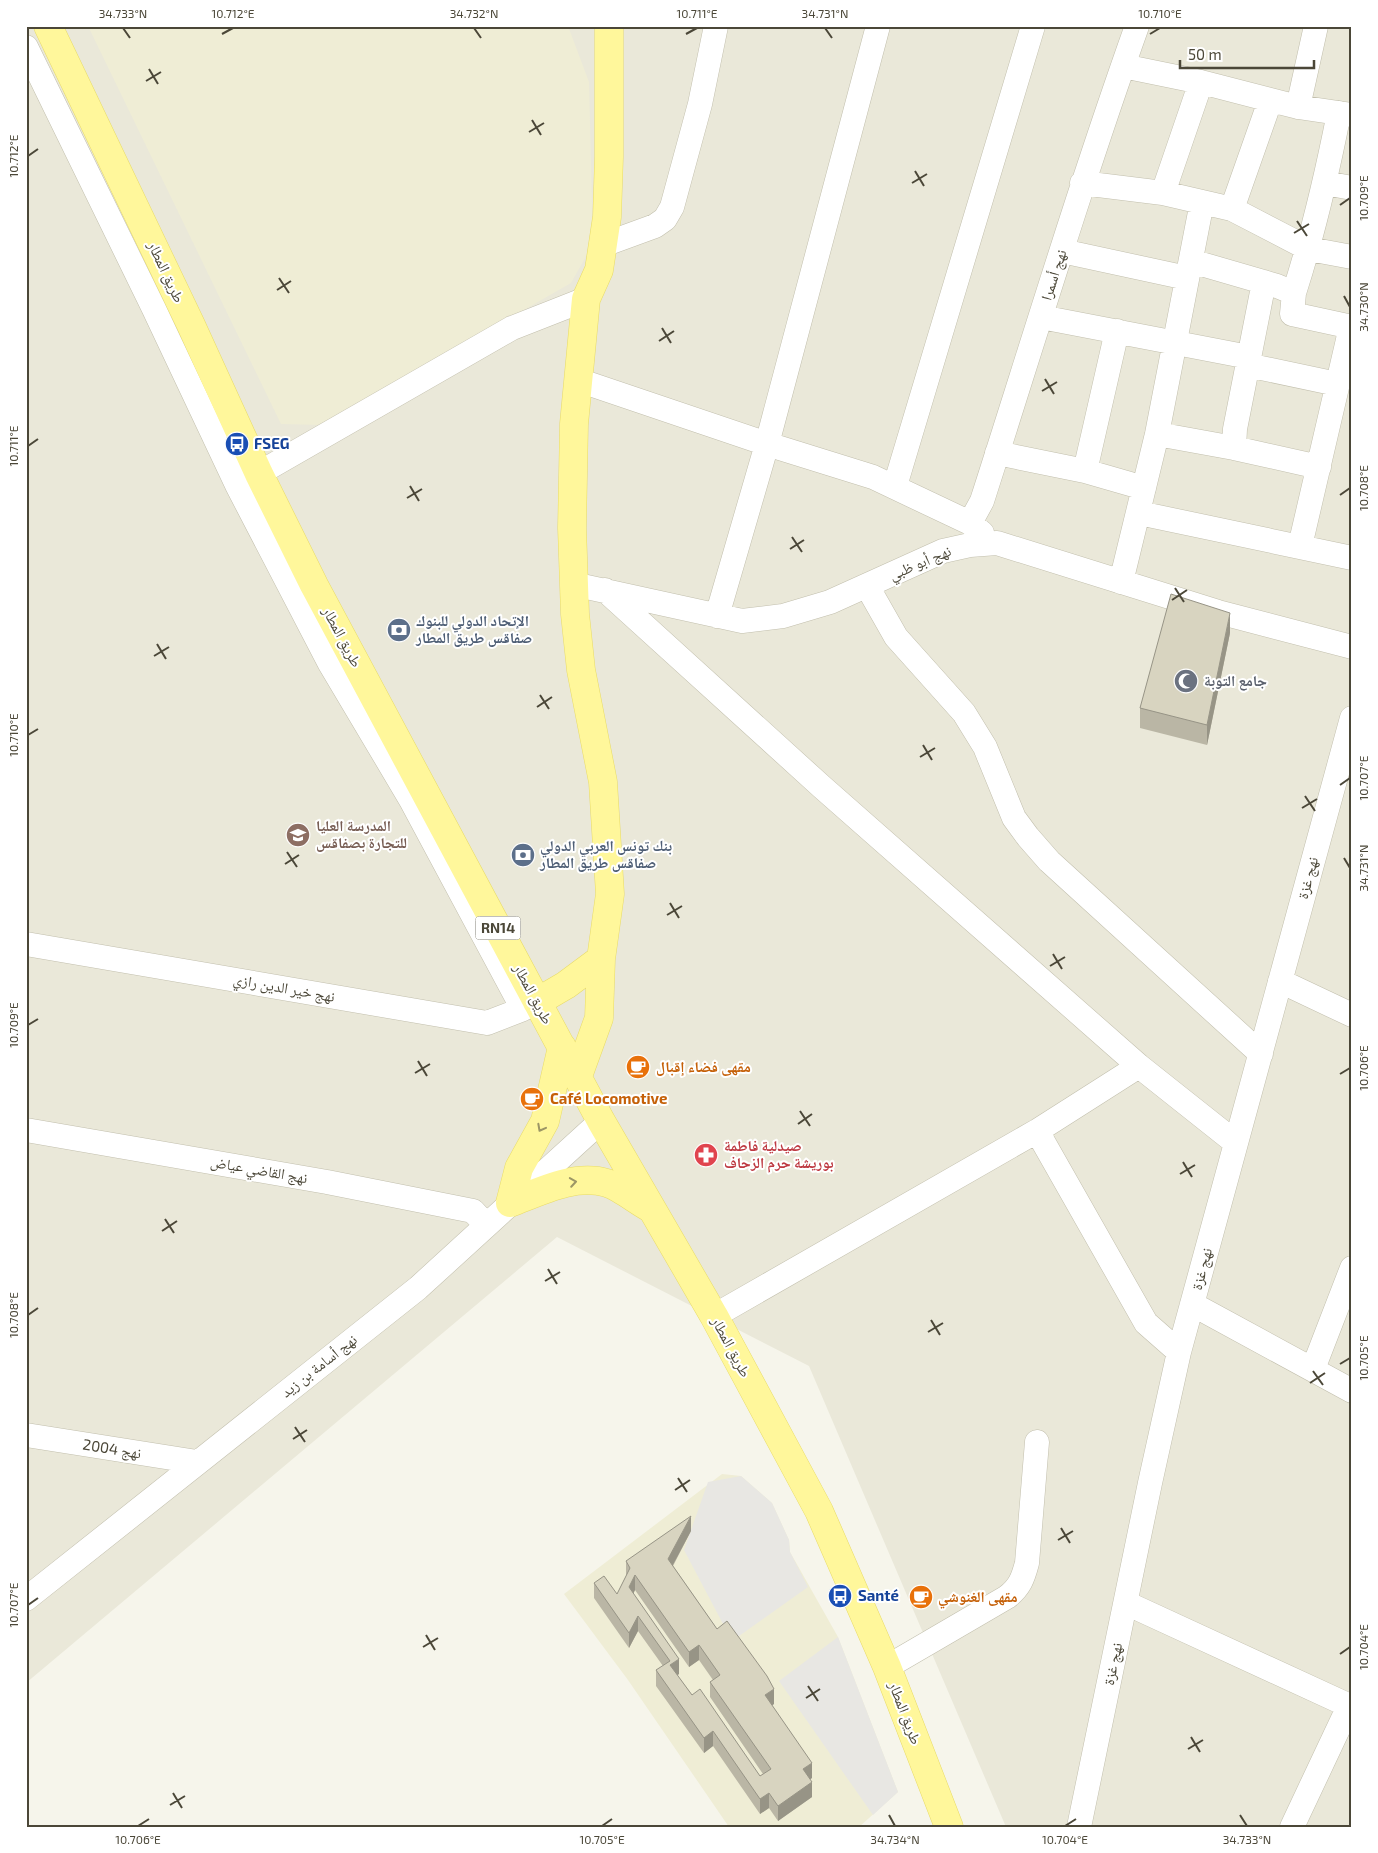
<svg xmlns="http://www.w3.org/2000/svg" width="1378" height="1853" font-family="'Exo 2','Noto Naskh Arabic',sans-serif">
<rect width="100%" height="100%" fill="#f6f5eb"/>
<!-- residential -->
<path fill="#eae8d9" d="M26,26h1326v1801h-346l-197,-461 -252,-129 -531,446z"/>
<!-- education -->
<path fill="#efedd5" d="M88,26h480l21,56 4,162 -22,39 -248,142 -42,-1z
M722,1474l19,2 31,27 17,37 1,12 48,85 60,155 -39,35h-130l-101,-147 -64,-86z"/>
<!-- parking -->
<path fill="#e8e7e3" d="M741,1476l31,27 17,37 1,12 18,35 -76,54 -48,-91 24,-68z
M838,1637l60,155 -25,23 -94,-134z"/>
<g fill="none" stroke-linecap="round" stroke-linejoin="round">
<!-- minor casing -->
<g stroke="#c2bfad" stroke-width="25">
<path id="minor" d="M26,47l128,262 83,176 92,177 82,138 112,209
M1123,66l78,16 97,25 54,8
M1298,107l18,-81
M1082,183l81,10 69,16 77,40 43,8
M1325,183l27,5
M1163,193l38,-111
M1232,209l38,-108
M603,245l52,-19 10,-7 7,-12 28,-103 16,-78
M1062,251l125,27
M1191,261l86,25 17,7 -2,21 60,13
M1294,293c19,-59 33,-119 45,-180
M1041,317l208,40
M1247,365l90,19
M578,380l189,64 106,33 97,46 12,10
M1157,434l77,14 85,19
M1234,448l1,-19 29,-147
M997,453l88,18 59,17
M1085,471l32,-140
M242,483l270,-155 74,-29
M895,486l138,-460
M1139,513l213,45
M970,523l12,-22c51,-159 99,-318 155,-475
M1300,546l51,-219
M1121,582l36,-148 45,-232
M573,584l169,37 41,-5 47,-14 113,-51 27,-6 27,-2 221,69 134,35
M867,586l29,51 68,76 21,34 29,71 14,19 21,24 212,193
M605,590l217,197 317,279 97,77
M717,616l50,-172 111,-418
M26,944l461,79 36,-14 13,-7
M1280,981l72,34
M26,1130l301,52 146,29 13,14
M1037,1131l109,192 33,29
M1192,1304l160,87
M714,1316l323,-185 102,-65
M1313,1369l39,-101
M26,1435l171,27
M26,1599l392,-311 183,-167
M1126,1603l226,104
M887,1667l120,-70c13,-10 16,-19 20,-34l10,-121
M1079,1827l71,-344 29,-131 173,-634
M1292,1827l57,-121"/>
</g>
<!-- major casing -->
<g stroke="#e8db68" stroke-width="29">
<path id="major" d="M48,26l143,299 68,149 55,111 287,536 113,195 105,195 68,156 62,160
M537,1002l29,-17 35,-26
M578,1076l21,-58 2,-59 9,-65 -7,-112 -22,-112 -6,-56 -3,-86 2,-104 12,-125 13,-29 8,-53 2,-60v-131
M510,1203l9,-35 26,-47 17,-74
M510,1203c29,-11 65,-30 97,-20 13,4 30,18 43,25"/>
</g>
<!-- minor -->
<use href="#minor" stroke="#fff" stroke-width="24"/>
<!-- major -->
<use href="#major" stroke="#fff79b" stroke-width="28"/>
</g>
<!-- wall -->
<path fill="#bab6a5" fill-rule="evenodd" d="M1230,633l-23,112 -67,-17v-20z
M691,1531l-18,35 44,63 57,75 -2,1 40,73 -2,1 2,18 -34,24 -9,-13 -9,6 -47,-68 -9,7 -48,-67v-16l7,-4 -25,-35 -9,17 -35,-50v-15l23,11 9,-18v-15zM635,1590l54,77 10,-7 14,20 -3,2v15l53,77 -3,2 -68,-81 -15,-20 2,-1 -46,-80z"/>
<!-- shaded-wall -->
<path fill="#979486" d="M1230,613v20l-23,112v-20z
M691,1516v15l-23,43v-15z
M635,1575v15l-6,12v-15z
M638,1616v15l-9,17v-15z
M699,1645v15l-10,7v-15z
M679,1659v15l-9,6v-15z
M774,1689v15l-9,6v-15z
M713,1731v15l-9,7v-15z
M812,1763v15l-9,6v-15z
M812,1782v15l-34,24v-15z
M769,1793v15l-9,6v-15z"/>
<!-- building -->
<path fill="#d8d4c0" stroke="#979486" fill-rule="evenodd" d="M1171,594l59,19 -23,112 -67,-17z
M691,1516l-23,43 49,70 10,-8 40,55 7,13 -9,6 47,68 -9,6 9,13 -34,24 -9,-13 -9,6 -47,-68 -9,7 -48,-68 14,-9 -32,-45 -9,17 -35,-50 10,-7 13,18 13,-26 -4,-7zM635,1575l54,77 10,-7 21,30 -10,7 61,87 -11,7 -60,-87 -8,6 -22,-30 9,-6 -50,-72z"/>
<!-- one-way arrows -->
<defs><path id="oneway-chevron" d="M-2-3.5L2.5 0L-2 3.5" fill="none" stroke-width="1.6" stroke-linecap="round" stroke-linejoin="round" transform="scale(1.25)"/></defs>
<g stroke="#9c9665">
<use href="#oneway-chevron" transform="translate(541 1128) rotate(118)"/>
<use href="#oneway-chevron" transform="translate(573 1182) rotate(-9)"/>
</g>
<!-- ticks -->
<path fill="none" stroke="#4b4738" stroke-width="2" d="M123,28l7,10M474,28l7,10M825,28l7,10M222,34l11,-6M686,34l11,-6M1150,34l10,-6M149,69l9,15M146,81l15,-9M532,120l9,15M529,132l15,-9M28,156l10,-7M915,171l9,15M912,183l15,-9M1340,205l10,-7M1297,221l10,15M1294,233l15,-9M279,278l10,15M277,290l14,-9M1344,296l6,11M662,328l9,15M659,341l15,-10M1045,379l9,15M1042,391l15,-9M28,446l10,-7M410,486l9,15M1340,495l10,-7M407,498l15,-9M792,537l10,15M790,549l14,-9M1175,588l9,14M1172,600l15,-10M157,644l9,15M154,656l15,-9M540,695l9,14M537,707l15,-10M28,735l10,-6M923,745l9,15M920,757l15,-9M1340,785l10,-7M1305,796l10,15M1302,808l15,-9M287,852l10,15M1344,858l6,10M285,864l14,-9M670,903l9,15M667,915l15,-9M1053,954l9,15M1050,966l15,-9M28,1025l10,-6M418,1061l9,15M415,1073l15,-9M1340,1074l10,-6M800,1111l10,15M798,1124l14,-10M1183,1162l9,15M1180,1174l15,-9M165,1219l9,14M162,1231l15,-10M548,1269l9,15M545,1281l15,-9M28,1315l10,-7M931,1320l9,15M928,1332l15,-9M1340,1364l10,-6M1313,1371l10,14M1310,1383l15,-10M295,1427l10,15M293,1439l14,-9M678,1478l9,14M675,1490l15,-10M1061,1528l9,15M1058,1540l15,-9M28,1605l10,-7M426,1635l9,15M423,1647l15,-9M1340,1654l10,-7M808,1686l10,15M806,1698l14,-9M1191,1737l9,15M1188,1749l15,-9M173,1793l9,15M170,1805l15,-9M889,1815l6,11M1240,1815l7,11M138,1826l11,-7M602,1826l10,-7M1065,1826l11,-7"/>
<!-- icons -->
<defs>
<g id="bus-disc" transform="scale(1.25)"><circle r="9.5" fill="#1a4fb4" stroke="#fff"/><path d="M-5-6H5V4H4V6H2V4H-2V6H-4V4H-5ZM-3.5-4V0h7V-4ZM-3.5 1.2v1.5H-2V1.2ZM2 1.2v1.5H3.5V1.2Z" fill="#fff"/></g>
<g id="bank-disc" transform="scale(1.25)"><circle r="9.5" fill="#5c6f8a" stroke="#fff"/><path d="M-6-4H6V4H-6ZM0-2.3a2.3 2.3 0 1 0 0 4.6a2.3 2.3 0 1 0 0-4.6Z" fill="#fff"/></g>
<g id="mosque-disc" transform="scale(1.25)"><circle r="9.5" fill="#6b7280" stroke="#fff"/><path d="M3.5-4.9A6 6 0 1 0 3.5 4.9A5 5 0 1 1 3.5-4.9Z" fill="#fff"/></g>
<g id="university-disc" transform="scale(1.25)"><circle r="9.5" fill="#8d6e63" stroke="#fff"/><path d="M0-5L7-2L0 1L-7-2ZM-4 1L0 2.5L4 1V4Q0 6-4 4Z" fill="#fff"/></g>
<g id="cafe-disc" transform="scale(1.25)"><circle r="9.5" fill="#e8710a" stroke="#fff"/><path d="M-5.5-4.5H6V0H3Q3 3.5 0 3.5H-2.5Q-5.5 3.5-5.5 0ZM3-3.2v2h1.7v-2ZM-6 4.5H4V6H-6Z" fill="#fff"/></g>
<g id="pharmacy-disc" transform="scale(1.25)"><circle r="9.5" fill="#e0444e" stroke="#fff"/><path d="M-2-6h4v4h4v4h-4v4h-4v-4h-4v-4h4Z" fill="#fff"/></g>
</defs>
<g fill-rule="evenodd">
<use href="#bus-disc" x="237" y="444"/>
<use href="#bank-disc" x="399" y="630"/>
<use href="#mosque-disc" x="1186" y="681"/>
<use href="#university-disc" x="298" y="835"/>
<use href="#bank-disc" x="523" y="855"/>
<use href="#cafe-disc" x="638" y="1067"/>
<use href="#cafe-disc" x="532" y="1099"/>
<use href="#pharmacy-disc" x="706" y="1155"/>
<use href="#bus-disc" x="840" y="1596"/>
<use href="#cafe-disc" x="921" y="1597"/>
</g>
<g text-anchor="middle" stroke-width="4" stroke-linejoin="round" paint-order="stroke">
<!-- shield labels -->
<rect fill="#fff" stroke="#817e74" stroke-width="1" x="475.5" y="916.5" width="45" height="23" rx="4"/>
<g font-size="14" font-weight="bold" fill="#4b4738">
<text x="498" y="933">RN14</text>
</g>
<!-- street labels -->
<g font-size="15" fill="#4b4738" stroke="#fff">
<text transform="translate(166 272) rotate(65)" y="5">طريق المطار</text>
<text transform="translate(1054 275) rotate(-72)" y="5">نهج أسمرا</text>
<text transform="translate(920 563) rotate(-23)" y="5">نهج أبو ظبي</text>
<text transform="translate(342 637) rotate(62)" y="5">طريق المطار</text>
<text transform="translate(1308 878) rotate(-75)" y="5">نهج غزة</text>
<text transform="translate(284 988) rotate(10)" y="5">نهج خير الدين رازي</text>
<text transform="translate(533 994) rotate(62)" y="5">طريق المطار</text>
<text transform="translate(259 1170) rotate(10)" y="5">نهج القاضي عياض</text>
<text transform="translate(1202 1269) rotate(-75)" y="5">نهج غزة</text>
<text transform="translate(731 1347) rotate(62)" y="5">طريق المطار</text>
<text transform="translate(319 1366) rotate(-38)" y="5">نهج أسامة بن زيد</text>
<text transform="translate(112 1449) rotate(9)" y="5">نهج 2004</text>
<text transform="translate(1113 1664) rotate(-78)" y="5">نهج غزة</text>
<text transform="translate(905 1713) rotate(69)" y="5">طريق المطار</text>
</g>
<!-- transit labels -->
<g font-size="15" font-weight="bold" fill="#164399" stroke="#fff" text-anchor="start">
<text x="254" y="449">FSEG</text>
<text x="858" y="1601">Santé</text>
</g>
<!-- service labels -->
<g font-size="15" font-weight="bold" fill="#4e5e75" stroke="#fff" text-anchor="start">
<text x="416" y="626">الإتحاد الدولي للبنوك<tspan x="416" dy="17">صفاقس طريق المطار</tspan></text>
<text x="540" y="851">بنك تونس العربي الدولي<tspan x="540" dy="17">صفاقس طريق المطار</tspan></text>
</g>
<!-- worship labels -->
<g font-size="15" font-weight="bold" fill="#5b616d" stroke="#fff" text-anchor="start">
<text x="1204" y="686">جامع التوبة</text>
</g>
<!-- education labels -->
<g font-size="15" font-weight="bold" fill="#785e54" stroke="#fff" text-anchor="start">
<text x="316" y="831">المدرسة العليا<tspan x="316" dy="17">للتجارة بصفاقس</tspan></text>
</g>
<!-- food labels -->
<g font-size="15" font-weight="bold" fill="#c56008" stroke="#fff" text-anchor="start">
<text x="656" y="1072">مقهى فضاء إقبال</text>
<text x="550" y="1104">Café Locomotive</text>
<text x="938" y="1602">مقهى الغنوشي</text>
</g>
<!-- health labels -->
<g font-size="15" font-weight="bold" fill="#be3a42" stroke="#fff" text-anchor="start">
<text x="724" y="1151">صيدلية فاطمة<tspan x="724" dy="17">بوريشة حرم الزحاف</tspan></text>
</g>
</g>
<!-- border -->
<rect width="1378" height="1853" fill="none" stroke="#ffffff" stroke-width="55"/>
<!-- scale -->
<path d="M1180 60v8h134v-8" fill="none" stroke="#4b4738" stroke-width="2.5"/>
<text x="1188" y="60" font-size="15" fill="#4b4738" stroke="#ffffff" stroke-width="4" paint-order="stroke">50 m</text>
<rect x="28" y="28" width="1322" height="1798" fill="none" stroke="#4b4738" stroke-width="2"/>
<g font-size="12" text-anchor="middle" fill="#4b4738">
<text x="123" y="18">34.733°N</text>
<text x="233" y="18">10.712°E</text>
<text x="474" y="18">34.732°N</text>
<text x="697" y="18">10.711°E</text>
<text x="825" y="18">34.731°N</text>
<text x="1160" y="18">10.710°E</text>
<text transform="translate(14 156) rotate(-90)" y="4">10.712°E</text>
<text transform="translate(1364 198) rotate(-90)" y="4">10.709°E</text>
<text transform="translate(1364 307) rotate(-90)" y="4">34.730°N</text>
<text transform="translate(14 446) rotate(-90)" y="4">10.711°E</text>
<text transform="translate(1364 488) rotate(-90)" y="4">10.708°E</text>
<text transform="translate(14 735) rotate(-90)" y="4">10.710°E</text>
<text transform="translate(1364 778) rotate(-90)" y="4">10.707°E</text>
<text transform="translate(1364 868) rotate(-90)" y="4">34.731°N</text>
<text transform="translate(14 1025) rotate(-90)" y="4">10.709°E</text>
<text transform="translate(1364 1068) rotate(-90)" y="4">10.706°E</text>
<text transform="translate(14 1315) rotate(-90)" y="4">10.708°E</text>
<text transform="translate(1364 1358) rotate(-90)" y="4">10.705°E</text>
<text transform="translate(14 1605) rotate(-90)" y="4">10.707°E</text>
<text transform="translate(1364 1647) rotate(-90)" y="4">10.704°E</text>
<text x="138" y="1844">10.706°E</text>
<text x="602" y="1844">10.705°E</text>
<text x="895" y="1844">34.734°N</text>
<text x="1065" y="1844">10.704°E</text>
<text x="1247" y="1844">34.733°N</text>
</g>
</svg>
